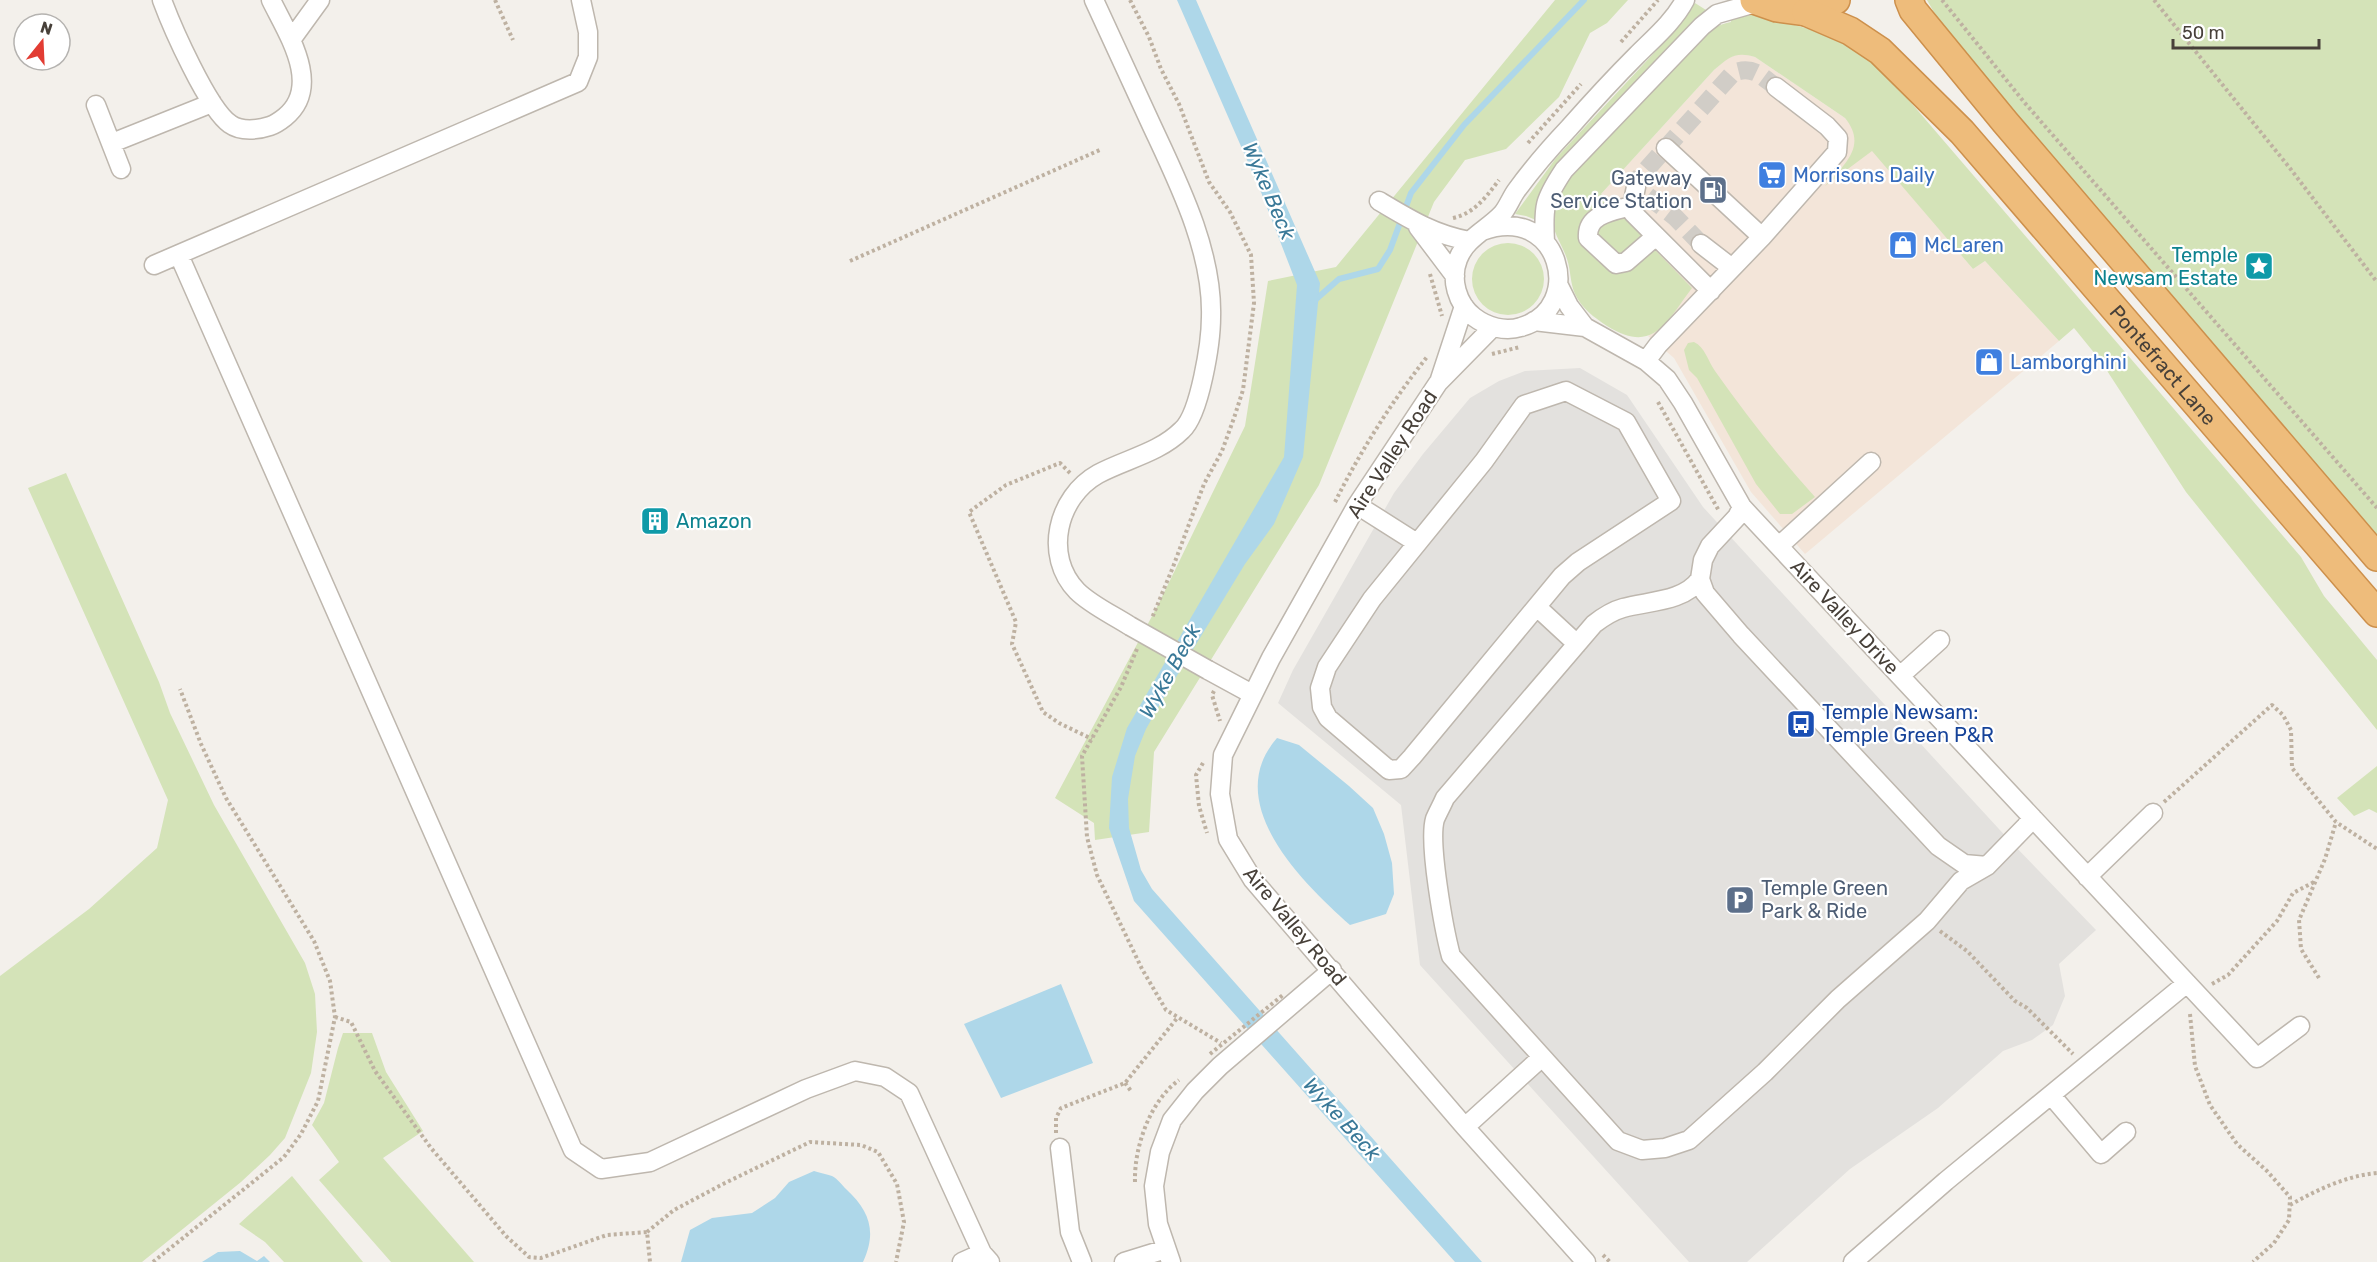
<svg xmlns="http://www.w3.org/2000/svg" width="2377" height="1262" font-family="Rubik,sans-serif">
<rect width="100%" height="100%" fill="#f3f0eb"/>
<!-- commercial -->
<path fill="#f3e5d9" d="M1742,53l13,4 90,61 128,151 12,-8 74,80 -254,213 -54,-62 -77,-134 -26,-22 7,-4 -54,-138 113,-124 14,-12z"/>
<!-- green -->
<path fill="#d4e3b8" d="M1555,0h73l-21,23 -17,10 -31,64 -53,52 -41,11 -31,42 -115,283 -165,267 -5,80 -54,8 -1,-17 -39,-25 104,-195 86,-177 23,-145 68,-14z
M1927,0h450v541l-323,-376 -115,-144z
M1695,3l11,7 -68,69 -86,94 -13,23 -3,24 -10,-4 -11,-2 41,-56 125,-134z
M1753,13l84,24 35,24 29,30 400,466 23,39 53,64v70l-191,-238 -86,-132 -26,-32 -15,13 -74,-80 -12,8 -101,-118 -47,35c19,-21 43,-40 20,-68l-90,-61c-19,-6 -26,0 -41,13l-113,124 91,94c-26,34 -38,67 -85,38 -13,-9 -25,-17 -32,-32 -5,-11 -4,-23 -8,-35 -5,-15 -15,-27 -15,-43 1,-11 7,-24 14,-33 19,-25 44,-47 65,-70 26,-29 52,-63 83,-85 6,-3 11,-5 17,-6l-2,-8z
M1472 279a36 36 0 1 1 72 0a36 36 0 1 1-72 0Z
M1694,342c11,5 14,19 21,29 31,44 64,86 100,126l-23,17h-12l-24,-30 -59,-106 -8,-8 -5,-20 4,-7z
M66,473l93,209 11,31 44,92 91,158 10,31 2,38 -6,41 -26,65 -15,17 -29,27 -99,80h-142v-286l89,-67 68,-61 11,-48 -140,-312z
M2377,766v47l-8,-4 -15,7 -17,-18z
M343,1033h29l14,39 37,59 -40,27 91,104h-83l-72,-82 20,-18 -27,-37 12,-22 14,-55z
M292,1176l71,86h-79l-19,-20 -26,-18z"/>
<!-- parking -->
<path fill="#e3e1de" d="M1580,368l47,27 76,112 307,334 86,89 -37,34 6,32 -12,29 -21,15 -29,11 -65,57 -88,61 -103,93h-58l-269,-297 -19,-160 -123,-102 15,-33 101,-177 29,-39 47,-56 29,-17 26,-10z"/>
<!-- water -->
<path fill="#aed7e9" d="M1177,0h19l124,283 -17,174 -29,67 -29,40 -78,128 -21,37 -11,27 -7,43 1,29 12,42 11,19 330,373h-27l-321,-361 -25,-73 3,-51 15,-49 157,-271 13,-172 -36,-93z
M1277,738l22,7 50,41 24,22 11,26 8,29 2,31 -8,20 -36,11c-47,-42 -130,-122 -73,-187z
M1061,984l32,79 -92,35 -37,-74z
M814,1171c5,2 13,3 18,5 6,3 10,9 14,13 24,22 31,43 17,73h-182l9,-32 22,-12 40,-5 23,-15 14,-16z
M240,1251l17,10 7,-5 6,6h-68l16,-10z"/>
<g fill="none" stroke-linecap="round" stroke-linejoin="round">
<!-- stream -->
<path stroke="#aed7e9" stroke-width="6" d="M1314,301l25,-22 39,-10 12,-19 21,-57 53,-68 120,-125"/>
<!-- minor-tunnel -->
<path stroke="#d1cdc7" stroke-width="18" stroke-dasharray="18 9" stroke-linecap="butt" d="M1701,244l-26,-27 -39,-30 2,-8 95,-106c20,-8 28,3 43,14"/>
<!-- minor casing -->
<g stroke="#beb7ae" stroke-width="21">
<path id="minor" d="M162,0c10,27 46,109 68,124 11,8 28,6 40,2 6,-2 10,-5 15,-9 38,-31 2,-84 -14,-117
M1094,0c19,41 38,82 57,124 27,58 62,127 60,193 0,25 -11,97 -29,113 -23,23 -56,29 -84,44 -41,23 -55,82 -21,117 14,14 36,24 53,35
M291,40l29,-40
M96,105l25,64
M112,143l100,-40
M1666,148l96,89
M1636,187l-4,19 1,7 78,78
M1379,201c30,18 56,34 91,40
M1632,206c-19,5 -46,8 -44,32l28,26 10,-2 30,-26
M1418,227l37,49
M1482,231c78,-29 105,77 39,96 -16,5 -34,0 -47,-10 -17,-13 -24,-38 -16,-58 8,-21 29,-29 44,-45 6,-7 9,-16 14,-23 16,-22 34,-43 53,-63 22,-25 45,-50 68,-73 17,-17 37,-34 48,-55
M1545,242c-2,-36 -1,-42 19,-72l138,-144 15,-12 42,-12
M1701,244l31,24
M179,255l394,895 28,19 49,-7 156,-73 49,-18 30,6 24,16 73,160 8,9
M154,265l424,-183 10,-25v-25l-7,-32
M1558,284l11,22 16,21 61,34 21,18 16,24 59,104 515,551 43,-32
M1534,321l51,6
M1493,327l-55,56 -81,122 -86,153 -48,97 -3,39 8,45 25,41 212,247 121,135
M1646,361l12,-16 104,-108 75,-85 1,-14 -11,-12 -51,-39
M1440,379l24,-73
M1566,391l60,31 45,79 -93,61 -16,14 -150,181 -11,12 -12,1 -61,-52 -6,-11 -2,-19 7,-21 45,-68 112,-138 40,-56z
M1357,505l60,38
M1742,507l-5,10 -27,29 -7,14 -3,19 5,14 36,42 197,211 26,18 23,2
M1779,546l92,-84
M1700,579c-16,23 -52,22 -77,29 -11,3 -20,9 -29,16l-149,174c-3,7 -7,14 -10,21 -7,23 9,111 16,137l167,185 24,9 23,-2 24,-8 76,-68 73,-73 89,-78 34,-40 26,-15 39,-40 6,-9
M1537,607l40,37
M1208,670l44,24
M1900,676l40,-36
M2087,877l66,-64
M2051,1095l50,59 25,-22
M1465,1127l76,-69
M1060,1148l10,84 12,30
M962,1262l20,-9
M1124,1262l42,-13
M1171,1262l-13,-38 -4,-38 6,-34 12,-32 23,-29 25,-25 112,-96
M1853,1262l93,-81 241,-198"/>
</g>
<!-- highway casing -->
<g stroke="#cd904c" stroke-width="30">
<g id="highway">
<path d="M1754,0l23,8 29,4 30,-12"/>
<path d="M1909,0l4,10 92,112 372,435"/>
<path id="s1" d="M1806,12l44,19 30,20 82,81 415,481"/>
</g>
</g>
<!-- path -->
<path stroke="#beb1a1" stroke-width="4" stroke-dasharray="3 3" stroke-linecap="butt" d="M495,0l18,40
M1130,0l19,37 12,32 18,35 30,78 21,30 21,43 3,48 -11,87 -9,28 -12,33 -18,33 -31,83 -21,51
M1942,0l82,102 353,406
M2154,0l135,167 88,115
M1621,42l37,-42
M1528,143l53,-59
M1453,218c22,-5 33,-21 46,-38
M850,261l252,-112
M1430,274l12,42
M1492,354l28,-7
M1658,402l61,109
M1070,473l-10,-10 -54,22 -37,27 47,110 -4,22 31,68 16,11 33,16
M1335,502c25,-50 57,-101 92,-145
M1137,649l-16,38 -39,69 5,81 10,38 45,94 24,41 55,33
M1214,691l-2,4 8,26
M1203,763l-7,12 3,31 8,27
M2164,802l108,-97 11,10 8,15 1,38 44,54 41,27
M1940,931l27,20 48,50 12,7 46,46
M2319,978l-18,-29 -2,-29 26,-61 11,-37
M2212,984l16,-9 49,-54 16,-28 23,-12
M2190,1014l5,52 15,39 27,39 30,27 23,26 -1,23 -15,23 -21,19
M335,1017l16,5 24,49 56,77 75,88 23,21 12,1 66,-23 40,-3 3,30
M1125,1083l6,8
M1056,1133v-15l5,-10 64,-25 53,-66
M1135,1182c-1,-35 15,-81 44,-102
M2290,1205c27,-15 55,-29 87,-32
M647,1232l27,-22 51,-27 85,-41 51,3 17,7 19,32 7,38 -8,40
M1603,1255l7,7
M153,1262l131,-105 17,-23 17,-33 17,-84 -5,-36 -16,-40 -88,-143 -25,-54 -21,-55"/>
<!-- minor -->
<use href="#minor" stroke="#fff" stroke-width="18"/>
<!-- highway -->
<use href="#highway" stroke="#eebc7b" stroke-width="27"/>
<!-- minor-bridge casing -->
<g stroke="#beb7ae" stroke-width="21" stroke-linecap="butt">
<path id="minor-bridge" d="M1130,626l78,44"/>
</g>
<!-- path-bridge -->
<path stroke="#beb1a1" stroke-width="4" stroke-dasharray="3 3" stroke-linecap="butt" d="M1210,1054l73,-59"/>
<!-- minor-bridge -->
<use href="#minor-bridge" stroke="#fff" stroke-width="18"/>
</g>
<!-- icons -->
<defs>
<g id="supermarket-square" transform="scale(1.5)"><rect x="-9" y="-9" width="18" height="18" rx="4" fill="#3f7fe0" stroke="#fff"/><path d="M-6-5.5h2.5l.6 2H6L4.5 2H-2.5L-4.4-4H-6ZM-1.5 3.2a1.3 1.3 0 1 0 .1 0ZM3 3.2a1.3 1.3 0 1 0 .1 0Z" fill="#fff"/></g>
<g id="fuel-square" transform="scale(1.5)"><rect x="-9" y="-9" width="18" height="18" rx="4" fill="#5c6f8a" stroke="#fff"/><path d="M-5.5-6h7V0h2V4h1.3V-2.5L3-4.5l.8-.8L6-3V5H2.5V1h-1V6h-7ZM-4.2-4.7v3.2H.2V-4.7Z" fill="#fff"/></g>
<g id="shop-square" transform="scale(1.5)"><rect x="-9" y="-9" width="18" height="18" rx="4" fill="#3f7fe0" stroke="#fff"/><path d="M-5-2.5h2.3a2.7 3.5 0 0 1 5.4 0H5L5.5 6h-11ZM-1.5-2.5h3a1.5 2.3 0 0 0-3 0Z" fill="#fff"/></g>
<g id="sight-square" transform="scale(1.5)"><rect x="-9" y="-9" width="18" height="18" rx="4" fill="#0f9aa8" stroke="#fff"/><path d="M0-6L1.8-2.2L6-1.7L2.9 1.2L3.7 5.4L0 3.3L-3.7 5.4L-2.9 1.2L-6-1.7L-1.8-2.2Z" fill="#fff"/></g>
<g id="building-square" transform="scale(1.5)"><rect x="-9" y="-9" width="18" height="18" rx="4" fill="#0f9aa8" stroke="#fff"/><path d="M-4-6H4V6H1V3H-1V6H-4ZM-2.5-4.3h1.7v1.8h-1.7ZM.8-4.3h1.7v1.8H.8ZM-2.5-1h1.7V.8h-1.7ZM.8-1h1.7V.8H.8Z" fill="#fff"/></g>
<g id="bus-square" transform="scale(1.5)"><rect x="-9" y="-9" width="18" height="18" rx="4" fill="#1a4fb4" stroke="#fff"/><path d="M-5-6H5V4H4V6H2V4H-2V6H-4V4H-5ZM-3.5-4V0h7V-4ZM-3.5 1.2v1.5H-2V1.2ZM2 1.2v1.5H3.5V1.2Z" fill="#fff"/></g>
<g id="parking-square" transform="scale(1.5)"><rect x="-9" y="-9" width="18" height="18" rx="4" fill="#5c6f8a" stroke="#fff"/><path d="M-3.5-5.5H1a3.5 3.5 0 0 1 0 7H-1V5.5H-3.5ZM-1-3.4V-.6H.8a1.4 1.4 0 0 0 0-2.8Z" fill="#fff"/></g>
</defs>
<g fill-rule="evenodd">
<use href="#supermarket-square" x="1772" y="175"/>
<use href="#fuel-square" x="1713" y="190"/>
<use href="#shop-square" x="1903" y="245"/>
<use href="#sight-square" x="2259" y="266"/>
<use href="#shop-square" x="1989" y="362"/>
<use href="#building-square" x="655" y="521"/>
<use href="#bus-square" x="1801" y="724"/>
<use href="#parking-square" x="1740" y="900"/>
</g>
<g text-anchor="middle" stroke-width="4.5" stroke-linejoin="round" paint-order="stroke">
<!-- shop labels -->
<g font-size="20" fill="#366cbe" stroke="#fff" text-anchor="start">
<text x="1793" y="182">Morrisons Daily</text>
<text x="1924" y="252">McLaren</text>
<text x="2010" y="369">Lamborghini</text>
</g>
<!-- service labels -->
<g font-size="20" fill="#4e5e75" stroke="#fff" text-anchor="end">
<text x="1692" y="185">Gateway<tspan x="1692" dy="23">Service Station</tspan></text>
<text x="1761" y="895" text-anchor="start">Temple Green<tspan x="1761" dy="23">Park &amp; Ride</tspan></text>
</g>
<!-- culture labels -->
<g font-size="20" fill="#0d838f" stroke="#fff" text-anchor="end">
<text x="2238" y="262">Temple<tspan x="2238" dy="23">Newsam Estate</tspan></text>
<text x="676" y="528" text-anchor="start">Amazon</text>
</g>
<!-- street labels -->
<g font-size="20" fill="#474039" stroke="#fff">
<text dy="7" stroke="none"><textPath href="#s1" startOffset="507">Pontefract Lane</textPath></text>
<text transform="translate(1392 454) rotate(-57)" y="7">Aire Valley Road</text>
<text transform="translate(1845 617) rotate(47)" y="7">Aire Valley Drive</text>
<text transform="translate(1295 926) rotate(50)" y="7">Aire Valley Road</text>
</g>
<!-- transit labels -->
<g font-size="20" fill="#164399" stroke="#fff" text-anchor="start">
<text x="1822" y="719">Temple Newsam:<tspan x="1822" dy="23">Temple Green P&amp;R</tspan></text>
</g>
<!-- water labels -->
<g font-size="21" font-style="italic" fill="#3a7998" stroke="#fff">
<text transform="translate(1269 191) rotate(67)" y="7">Wyke Beck</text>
<text transform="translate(1170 671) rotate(-61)" y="7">Wyke Beck</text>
<text transform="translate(1342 1119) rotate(48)" y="7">Wyke Beck</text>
</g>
</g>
<!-- north arrow -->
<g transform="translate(42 42) rotate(18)"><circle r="28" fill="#ffffff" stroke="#b5b3b0" stroke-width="1.5"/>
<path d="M0-4.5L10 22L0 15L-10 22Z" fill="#e23c33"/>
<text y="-9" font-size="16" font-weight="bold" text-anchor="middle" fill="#474039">N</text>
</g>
<!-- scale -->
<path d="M2173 39v9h146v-9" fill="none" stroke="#474039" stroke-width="3"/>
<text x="2182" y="39" font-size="18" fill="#474039" stroke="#ffffff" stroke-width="4.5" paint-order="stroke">50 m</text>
</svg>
